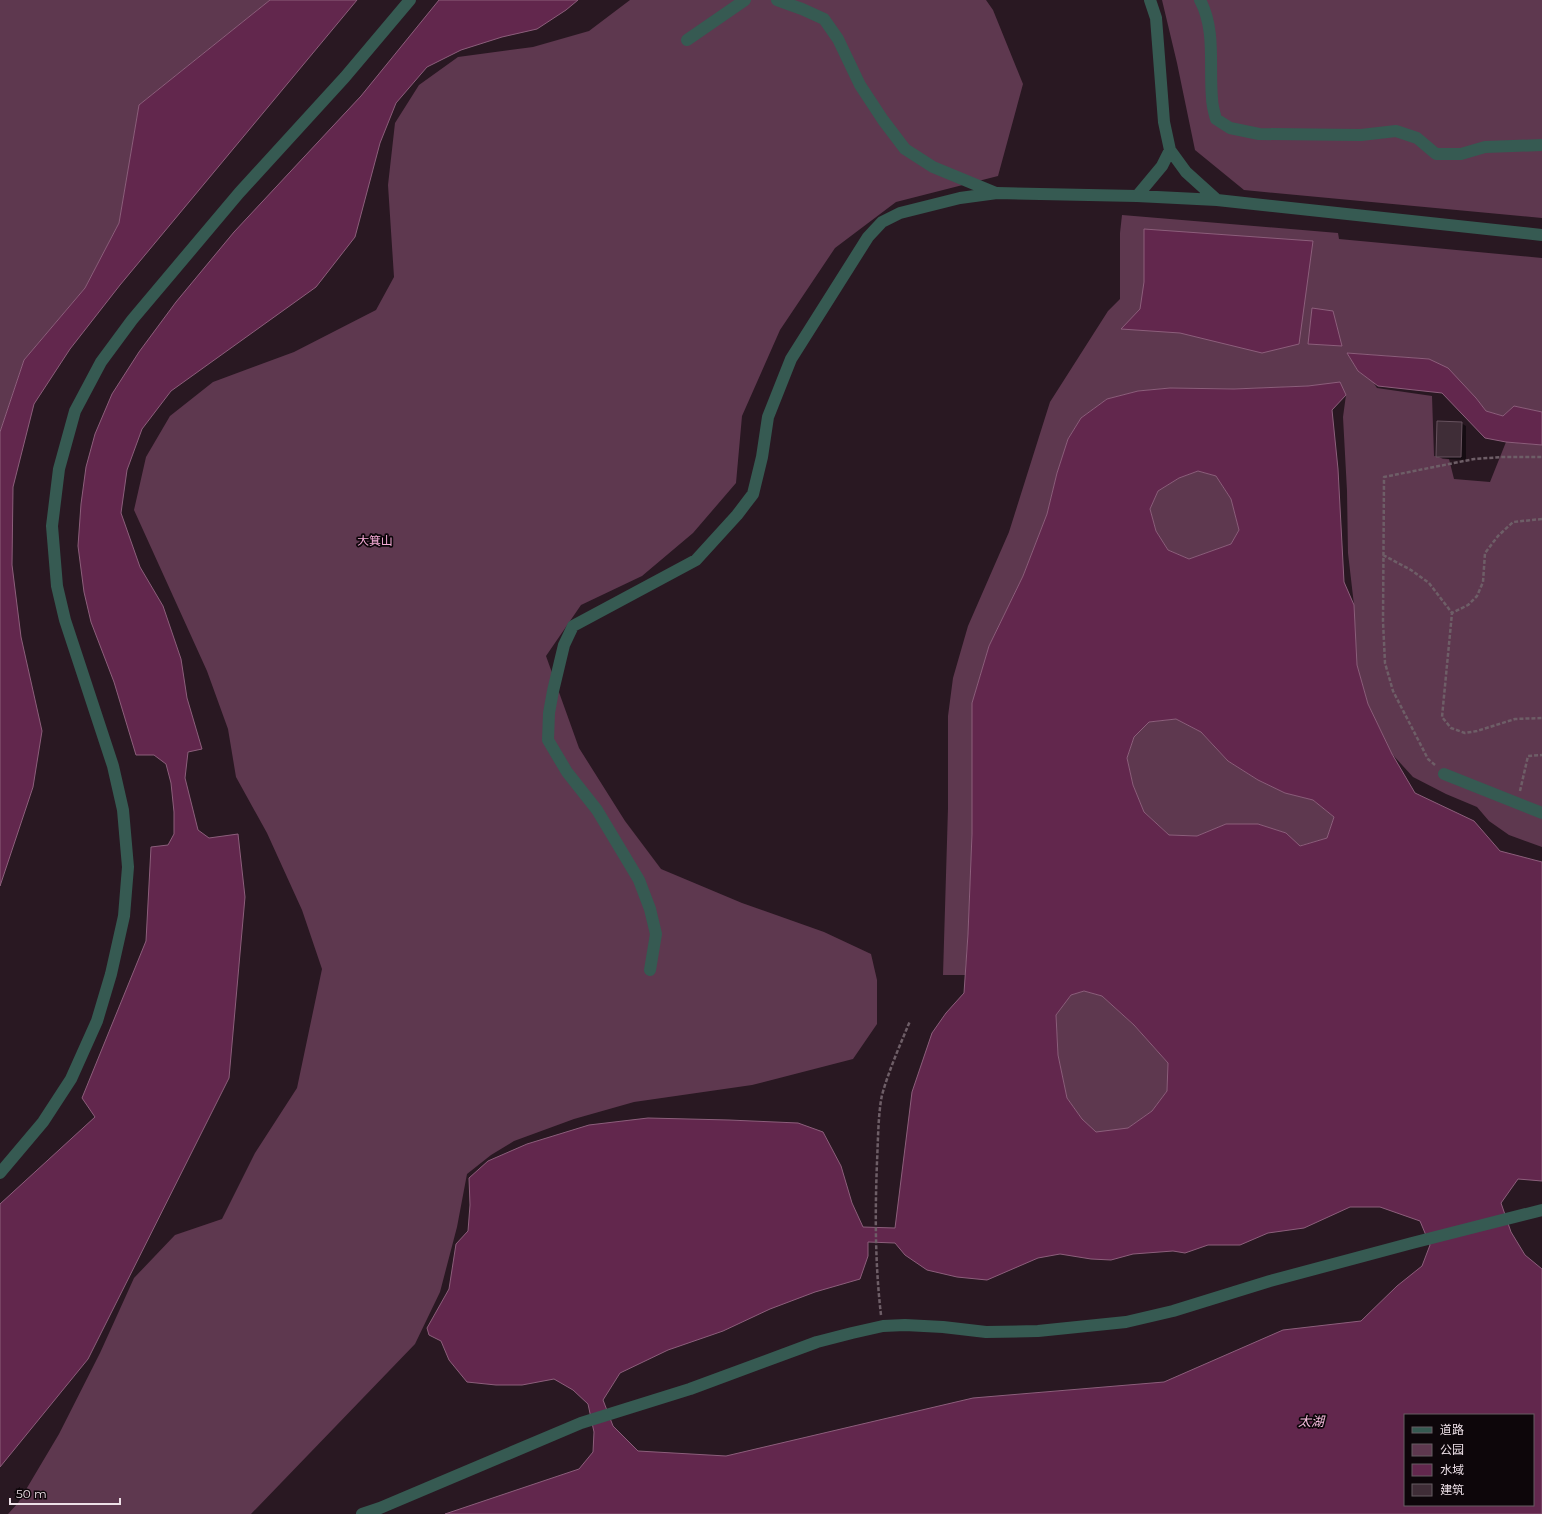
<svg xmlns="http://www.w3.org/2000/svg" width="1542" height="1514" font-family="Montserrat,'Noto Sans SC',sans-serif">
<rect width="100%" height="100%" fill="#291822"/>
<!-- green -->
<path fill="#5e384f" d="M0,0h270l-131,105 -20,118 -34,65 -61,72 -24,72z
M630,0h356l7,10 30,74 -25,92 -102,26 -61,46 -55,82 -38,86 -6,67 -43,50 -51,43 -61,29 -35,51 33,92 46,73 36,48 81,34 82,29 47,22 6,26v44l-24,35 -101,26 -118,17 -60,17 -60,22 -23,14 -24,19 -10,53 -17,65 -25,52 -164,170h-243l10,-11 41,-69 41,-81 34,-75 41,-43 47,-16 33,-66 42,-65 25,-119 -20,-59 -35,-77 -31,-56 -8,-48 -21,-58 -73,-161 12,-53 24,-41 43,-34 81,-30 82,-42 18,-33 -6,-92 7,-62 24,-38 39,-28 75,-10 56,-16z
M1162,0h380v218l-298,-28 -49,-40 -18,-87z
M1122,215l216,18 1,6 203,19v154l-28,-6 -11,10 -17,-5 -10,-13 -47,-39 -82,-6 11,18 15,11 4,6 55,8 2,60 15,3 5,20 36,3 16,-40 36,3v402l-33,-12 -20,-14 -12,-14 -31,-13 -33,-17 -21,-23 -24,-50 -11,-39 -3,-60 -6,-52 -1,-62 -4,-74 3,-22 -6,-12 -32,3 -74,3 -64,-1 -32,3 -31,8 -26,19 -13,21 -11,34 -10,41 -24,62 -34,70 -17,57v131l-4,100 -3,41h-22l5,-167v-92l5,-38 15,-52 41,-94 41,-130 58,-91 12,-12v-66z
M1198,471l18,5 15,23 8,31 -8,14 -42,15 -21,-9 -12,-19 -6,-22 8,-18 21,-13z
M1176,719l25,13 27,29 30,19 27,13 28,7 21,17 -7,21 -28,8 -13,-13 -28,-9h-32l-29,12 -28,-1 -25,-23 -11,-27 -6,-27 7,-21 15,-15z
M1084,991l18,5 32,29 34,38 -1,28 -15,20 -24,17 -32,5 -14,-14 -15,-21 -9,-43 -2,-40 15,-20z"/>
<!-- water -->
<path fill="#62274d" stroke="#8c5e7b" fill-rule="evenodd" d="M270,0h87l-237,285 -50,64 -36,55 -21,83 -1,78 9,72 21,94 -9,56 -33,99v-454l24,-72 61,-72 34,-65 20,-118z
M439,0h139l-12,10 -29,19 -35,8 -41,13 -34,17 -31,36 -16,40 -25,94 -39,50 -145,104 -29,38 -15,41 -6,43 19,54 23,39 18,53 6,39 15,51 -14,3 -3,26 13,52 11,8 29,-4 7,63 -16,181 -141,281 -88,108v-263l95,-87 -13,-19 64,-157 5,-94 17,-2 6,-11v-22l-3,-29 -5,-19 -12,-9h-18l-22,-73 -23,-60 -7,-30 -6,-46 3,-42 5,-37 9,-33 17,-40 27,-42 37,-50 58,-70 127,-136z
M1144,229l169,12 -14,103 -37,9 -82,-20 -59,-4 19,-20 4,-27z
M1312,308l21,3 9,35 -34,-2z
M1347,353l82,6 19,9 28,30 10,13 17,5 11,-10 28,6v33l-36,-3 -21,-4 -43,-45 -64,-7 -20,-15z
M1340,382l6,13 -14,15 6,59 6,113 10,23 3,60 11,39 24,50 23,39 59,28 26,30 42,11v319l-24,-2 -17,24 10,29 14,23 17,14v245h-1097l134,-45 14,-17 1,-20 -6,-28 -15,-14 -19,-11 -32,6h-26l-29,-3 -18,-22 -8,-19 -12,-6 -2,-7 22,-39 7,-45 12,-13 2,-26 -1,-27 19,-17 39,-17 62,-19 59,-7 81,2 69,3 25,9 18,34 11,37 11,24 32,1 17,-136 20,-59 14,-20 18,-20 4,-59 4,-100v-131l17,-57 34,-70 24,-62 10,-41 11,-34 13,-21 26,-19 31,-8 32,-3 64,1 74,-3zM1198,471l18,5 15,23 8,31 -8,14 -42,15 -21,-9 -12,-19 -6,-22 8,-18 21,-13zM1176,719l25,13 27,29 30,19 27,13 28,7 21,17 -7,21 -27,8 -14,-13 -28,-9h-32l-29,12 -28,-1 -25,-23 -11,-27 -6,-27 7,-21 15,-15zM1084,991l18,5 32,29 34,38 -1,28 -15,20 -24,17 -32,4 -14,-13 -15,-21 -9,-43 -2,-40 15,-20zM1350,1207h30l40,14 10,24 -8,21 -25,20 -36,35 -78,9 -119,52 -191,16 -247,58 -88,-5 -25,-25 -10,-26 17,-27 48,-23 55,-19 47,-22 45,-17 45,-13 8,-23v-14l27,1 10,12 22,15 30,7 30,3 51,-22 22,-4 31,5 20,1 22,-6 40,-3 12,2 23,-8h32l28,-12 36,-5zM1405,1415h128v90h-128z"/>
<!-- shadow -->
<path fill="#0007" d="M1461,423l5,3v34l-23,-1 -6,-3z"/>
<!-- building -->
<path fill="#3f2d37" stroke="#67525e" d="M1437,421l25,1 -1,35h-25z"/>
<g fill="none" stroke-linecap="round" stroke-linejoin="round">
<!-- path -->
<path stroke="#6e5e67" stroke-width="2.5" stroke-dasharray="4 2" stroke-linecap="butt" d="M1542,519l-29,3 -15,14 -13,17 -2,29 -6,14 -9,9 -16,8 -10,104 9,11 14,5 12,-2 38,-12 27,-1
M1383,555l28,15 18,13 23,30
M1435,765l-7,-6 -35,-68 -8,-28 -2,-42 1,-144 90,-18 29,-2h39
M1520,791l8,-35 14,-1
M881,1315c-6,-51 -6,-102 -4,-153 1,-19 1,-48 5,-67 7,-25 18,-50 28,-74"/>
<!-- minor -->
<path stroke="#365a52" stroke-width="12" d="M777,0l25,9 22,10 14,20 22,46 23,35 22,29 28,18 63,26
M1150,0l6,18 8,104 6,28 16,22 31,28
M1200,0c16,30 9,65 12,98 0,7 2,14 4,21l14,9 29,6 102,1 35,-4 21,7 19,16h25l24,-7 57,-2
M687,40l58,-40
M1137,196l25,-30 8,-16
M1444,774l98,39
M650,970l6,-36 -6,-25 -11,-29 -42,-70 -30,-38 -19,-32 1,-27 4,-22 11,-46 9,-19 123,-66 41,-45 16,-21 9,-37 6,-40 23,-58 77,-122 14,-15 18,-9 60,-15 37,-5 140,3 80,4 325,35
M0,1173l43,-51 28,-43 26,-58 14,-47 13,-58 4,-49 -5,-57 -10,-44 -48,-146 -8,-34 -5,-60 7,-57 16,-58 26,-49 31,-42 107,-127 106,-116 65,-77
M362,1514l18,-6 201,-85 109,-34 127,-47 35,-9 31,-7 22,-1 38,2 43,5 52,-1 88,-9 47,-11 97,-30 142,-38 130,-33"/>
</g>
<g text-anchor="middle" stroke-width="3.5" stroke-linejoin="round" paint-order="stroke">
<!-- park labels -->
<g font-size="12" fill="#f7acd8" stroke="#0d060a">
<text x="375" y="545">大箕山</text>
</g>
<!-- water labels -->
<g font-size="13" font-style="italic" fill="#f4bcdc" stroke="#0d060a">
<text x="1311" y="1426">太湖</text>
</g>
</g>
<!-- legend -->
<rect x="1404" y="1414" width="130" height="92" fill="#0d060a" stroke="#675d62"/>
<rect x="1412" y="1427" width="20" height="6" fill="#365a52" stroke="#675d62"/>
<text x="1440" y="1434" font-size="12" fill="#ede0e7">道路</text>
<rect x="1412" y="1444" width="20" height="12" fill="#5e384f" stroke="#675d62"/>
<text x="1440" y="1454" font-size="12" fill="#ede0e7">公园</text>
<rect x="1412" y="1464" width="20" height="12" fill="#62274d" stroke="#675d62"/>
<text x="1440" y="1474" font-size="12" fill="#ede0e7">水域</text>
<rect x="1412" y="1484" width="20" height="12" fill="#3f2d37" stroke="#675d62"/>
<text x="1440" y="1494" font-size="12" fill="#ede0e7">建筑</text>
<!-- scale -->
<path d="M10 1498v6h110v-6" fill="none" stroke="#ede0e7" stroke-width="2"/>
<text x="16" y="1498" font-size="12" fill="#ede0e7" stroke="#0d060a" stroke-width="3" paint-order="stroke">50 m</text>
</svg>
